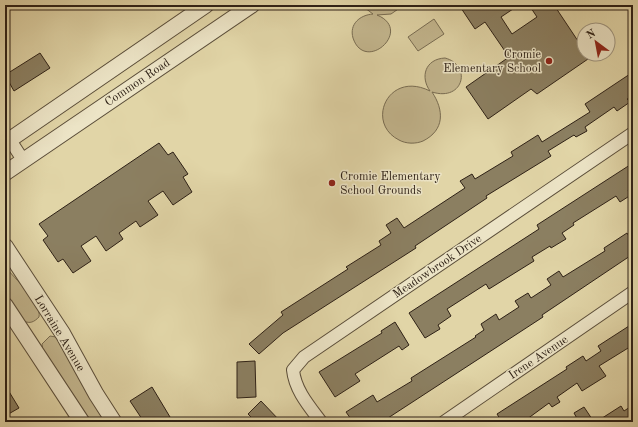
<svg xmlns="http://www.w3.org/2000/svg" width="638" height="427" font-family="'Old Standard TT',serif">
<rect width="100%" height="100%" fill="#e1d5a7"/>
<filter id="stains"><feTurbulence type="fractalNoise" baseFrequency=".005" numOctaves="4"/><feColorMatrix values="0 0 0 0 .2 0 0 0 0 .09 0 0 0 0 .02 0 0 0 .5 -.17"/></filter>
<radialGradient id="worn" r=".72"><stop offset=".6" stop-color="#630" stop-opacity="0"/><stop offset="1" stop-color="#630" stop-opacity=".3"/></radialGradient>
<!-- green -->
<path fill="#c3b68e" stroke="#786c52" d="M361,5h43l-13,9 -14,1c37,15 -12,59 -24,23 -4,-14 7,-23 20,-24z
M434,19l10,15 -26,17 -10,-14z
M445,58c27,7 19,44 -13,34 12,18 13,38 -9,49 -7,3 -17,3 -24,-1 -34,-17 -11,-70 31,-49 -10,-14 -5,-32 15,-33z
M5,267c9,10 37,37 34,50 -5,5 -9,7 -15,4l-19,-27z
M50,336l6,1 51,85h-17l-47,-71 -1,-7z"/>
<!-- building -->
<path fill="#8b7f61" stroke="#2e2116" d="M459,5h60l-18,12 11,17 25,-17 -8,-12h25l30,45v4l4,1 -1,2 1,2 -51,35 -6,-5 -43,30 -22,-32 43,-30 -24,-35 -10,7z
M40,53l10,15 -36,23 -9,-16z
M633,72v23l-6,4 3,3 -13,9 -3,-4 -29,20 2,4 -11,6 -2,-2 -26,16 3,5 -65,40 1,2 -72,48 1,2 -133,85 -24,21 -10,-10 34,-29 -2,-3 67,-43 -2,-2 35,-22 -2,-4 12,-8 -5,-8 11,-7 7,10 61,-40 -5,-7 12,-7 3,5 38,-23 -2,-4 27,-17 4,7 48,-30 -5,-8z
M159,143l9,12 5,-3 15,22 -5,3 9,15 -19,13 -10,-14 -15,10 10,14 -18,12 -4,-6 -17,12 4,6 -17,12 -10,-15 -15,10 10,15 -18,12 -10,-14 -5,3 -15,-22 5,-4 -9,-12z
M633,163v24l-5,3 3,5 -11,7 -4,-6 -43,27 1,2 -12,8 4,6 -15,9 -1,-2 -18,11 2,4 -45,28 -3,-5 -39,25 4,7 -13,9 2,4 -15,9 -16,-25 130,-84 -2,-4z
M627,233l6,10v11l-91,61 1,2 -155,101 2,4h-37l-7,-10 27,-17 4,7 35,-21 -1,-3 65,-41 -1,-1 9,-6 -3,-6 15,-10 3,6 20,-13 -4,-6 13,-8 3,5 20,-13 -4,-6 12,-8 4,6 42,-26 -1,-3z
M395,322l14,23 -7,5 -3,-4 -44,28 5,7 -25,16 -16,-25 63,-39 -1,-2z
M629,326l4,6v13l-34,21 7,10 -24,15 -5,-8 -20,14 3,5 -8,5 -3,-4 -26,19h-21l-5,-8 70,-45 -1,-2 17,-11 3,5 15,-10 -3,-5z
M255,361l1,36 -19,1v-36z
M5,385l14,23 -14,8z
M152,387l21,35h-29l-14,-21z
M261,401l20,21h-25l-8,-8z
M633,405v17h-37l25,-16 3,5z
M584,407l10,15h-15l-5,-9z"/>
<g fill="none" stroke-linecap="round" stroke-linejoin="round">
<!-- minor casing -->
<g stroke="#5b4e3a" stroke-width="14">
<path id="minor" d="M10,140l13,20
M321,422c-12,-16 -26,-32 -28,-52l11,-13 329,-224
M444,422l189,-130"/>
</g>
<!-- tertiary casing -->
<g stroke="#5b4e3a" stroke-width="17">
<path id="tertiary" d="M5,143l201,-138
M5,173l247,-168
M5,246l58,88 33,60 18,28
M5,305l77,117"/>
</g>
<!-- minor -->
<use href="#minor" stroke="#ece4c6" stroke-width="12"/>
<!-- tertiary -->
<use href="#tertiary" stroke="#ece4c6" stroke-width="15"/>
</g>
<!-- markers -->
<g fill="#8f2418" stroke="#ece4c6" stroke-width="1.5">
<circle cx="549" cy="61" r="4"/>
<circle cx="332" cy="183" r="4"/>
</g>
<g text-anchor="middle" stroke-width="3" stroke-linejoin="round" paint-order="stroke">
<!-- poi labels -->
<g font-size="12" fill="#2e2116" stroke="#ece4c6" text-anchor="end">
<text x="541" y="58">Cromie<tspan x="541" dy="14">Elementary School</tspan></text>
<text x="340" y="180" text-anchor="start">Cromie Elementary<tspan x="340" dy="14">School Grounds</tspan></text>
</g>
<!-- street labels -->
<g font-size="12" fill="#2e2116" stroke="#ece4c6">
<text transform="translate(137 82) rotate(-34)" y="4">Common Road</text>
<text transform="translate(437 266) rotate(-34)" y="4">Meadowbrook Drive</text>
<text transform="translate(60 333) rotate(59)" y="4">Lorraine Avenue</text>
<text transform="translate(538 357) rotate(-34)" y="4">Irene Avenue</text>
</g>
</g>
<!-- margin -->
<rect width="638" height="427" fill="none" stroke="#e1d5a7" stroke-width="20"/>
<rect x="6" y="6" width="626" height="415" fill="none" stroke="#2e2116" stroke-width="2"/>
<rect x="10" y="10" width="618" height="407" fill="none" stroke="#2e2116"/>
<!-- north arrow -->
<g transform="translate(596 42) rotate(328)"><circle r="19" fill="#ece4c6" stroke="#a09680"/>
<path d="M0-3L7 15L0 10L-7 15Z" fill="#8f2418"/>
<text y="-6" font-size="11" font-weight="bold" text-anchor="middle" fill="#2e2116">N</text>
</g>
<rect width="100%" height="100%" filter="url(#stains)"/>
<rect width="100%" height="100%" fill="url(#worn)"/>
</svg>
